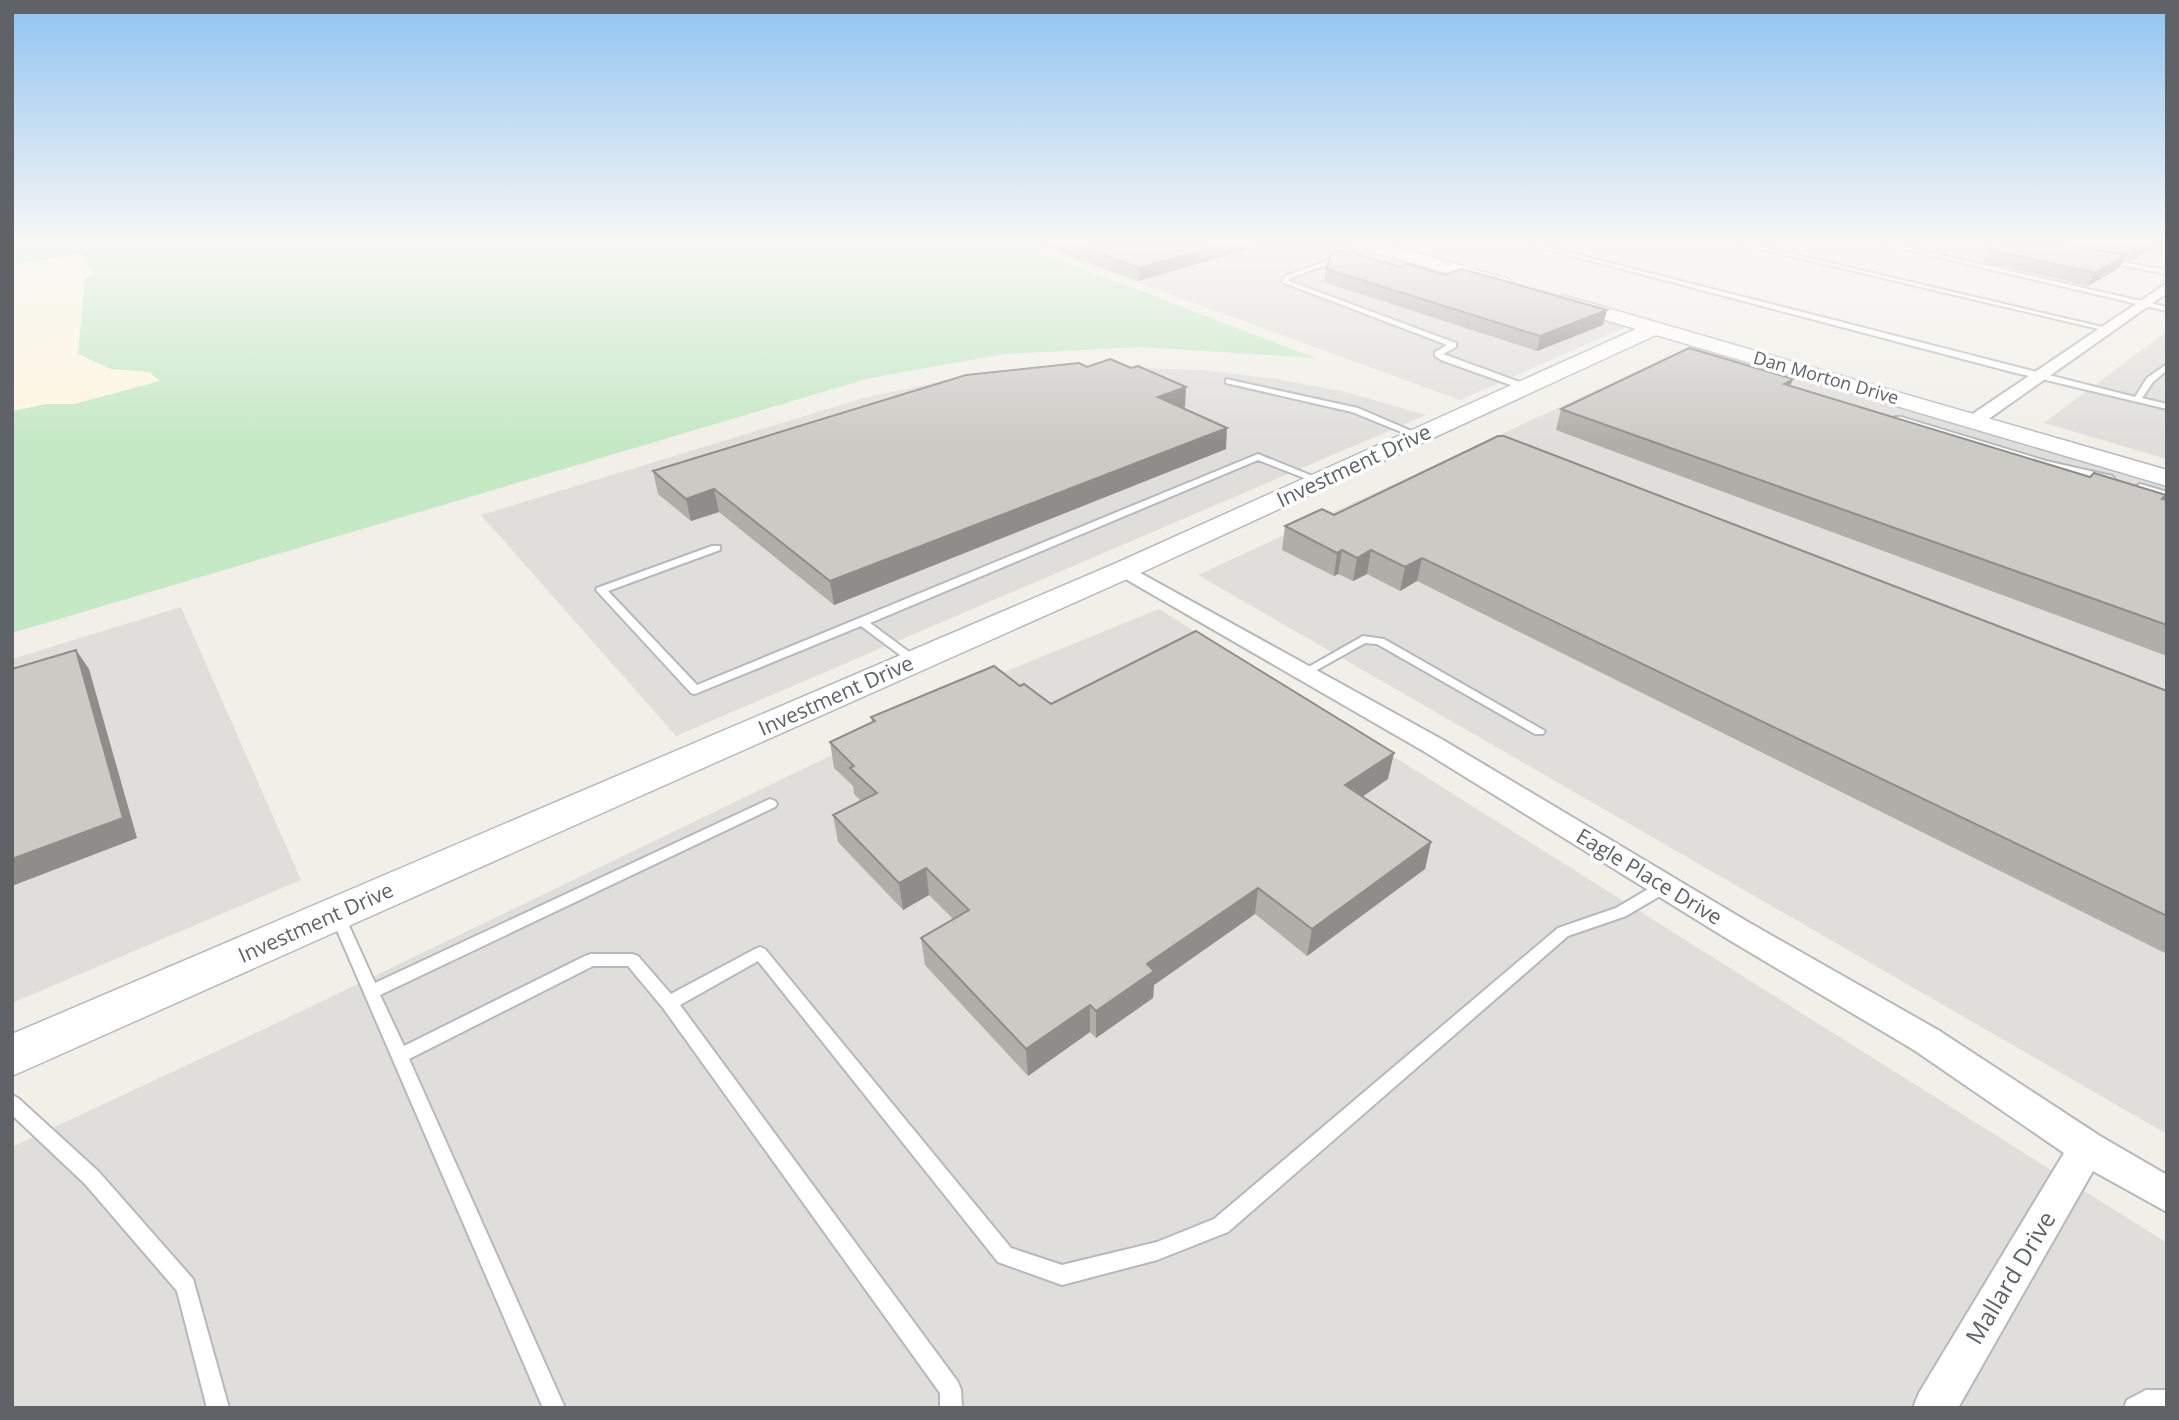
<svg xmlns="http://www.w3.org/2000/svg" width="2179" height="1420" font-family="'Open Sans',sans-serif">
<rect width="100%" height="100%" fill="#f1efe8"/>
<!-- commercial -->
<path fill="#fef7e0" d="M82,254l11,20 -8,4 -2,30 28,61 38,3 12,9 -87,23h-27l-35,7v-146z"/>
<!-- industrial -->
<path fill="#e0deda" d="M1029,243h317l282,83 -168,74z
M2167,331v128l-123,-36z
M1691,346l476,142v646l-969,-559z
M1108,367l94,3 75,9 73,14 76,22 -750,321 -195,-221 386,-118 88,-18z
M181,607l120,273 -289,123v-344z
M1159,609l1008,634v165h-2155v-261l267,-125 723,-349z"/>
<!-- green -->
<path fill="#c5e8c5" d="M49,243h966l300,115 -174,-11 -137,7 -134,24 -858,255v-222l35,-7h27l86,-23 -11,-9 -38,-3 -33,-15 7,-76 8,-4 -11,-20 -70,11v-16z"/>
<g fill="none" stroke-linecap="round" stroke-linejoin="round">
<!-- lane casing -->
<g stroke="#b5b8bc" stroke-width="4">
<path id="lane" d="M1523,243h9l603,154 12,-19 20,-14v6l-14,12 -11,16 25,6v5l-155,-37z
M1735,243h10l366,86 -4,2z
M1878,243h10l279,64v4z
M1373,245l5,1 -88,32 -1,3 167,62v4l-13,7 85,31v4h-6l-81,-29 -6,-4v-4l12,-7 -165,-63 3,-6z
M2105,259l62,11v4l-64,-12z
M1226,379l132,29 65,28 -7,2 -64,-26 -126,-29z
M1895,417h6l145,44 66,15 2,2 -5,3 -68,-16 -146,-44z
M1258,454l67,27 -2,2h-6l-59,-23 -388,163 50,37 2,2 -2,2h-8l-51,-38 -166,68 -4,-1 -95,-103 1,-2 115,-42h8v4l-112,41 89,94z
M2140,484l27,8v6l-30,-9 -2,-2z
M1363,636l21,3 161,92 -2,3h-8l-158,-90 -12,-1 -57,32 -4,2 -6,-4z
M770,799l5,2 2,3 -2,3 -395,188 24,51 181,-90 6,-2h41l6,2 33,38 84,-45 5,-2 5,2 246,299 51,17 95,-23 57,-23 344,-291 58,-20 44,-26 5,-1 5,1 2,4 -2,4 -44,26 -58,20 -340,296 -71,28 -95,25 -64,-23 -240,-301 -78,44 278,377 3,8 1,18h-22v-15l-277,-385 -35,-42h-35l-184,93 156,349h-22l-213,-494 2,-4 5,-2 5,2 33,73z
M12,1095l6,3 81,74 94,107 36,129h-22l-30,-117 -92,-107 -73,-69z
M2146,1390h21v18h-43l3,-8z"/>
</g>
<!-- street casing -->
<g stroke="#b5b8bc" stroke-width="4">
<path id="street" d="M2167,283v10l-187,132h-12l-2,-4 2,-4z
M1124,564l319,176 305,182 190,108 162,106 67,39v37l-74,-41 -135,237h-45l6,-15 145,-240 -150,-103 -188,-112 -301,-186 -308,-178 -3,-4 3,-4z"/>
</g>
<!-- secondary casing -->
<g stroke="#b6babf" stroke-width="3">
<path id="secondary" d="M12,243h14l-3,4 -11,2z
M1354,243h27l128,36 2,4 -9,6 -7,-2 -138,-40z
M1562,295l605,175v16l-511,-151 -522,241 -1122,500v-42l1102,-470 522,-235 -81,-24 -3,-4z"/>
</g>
<!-- lane -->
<use href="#lane" fill="#fff" fill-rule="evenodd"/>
<!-- street -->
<use href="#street" fill="#fff" fill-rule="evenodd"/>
<!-- secondary -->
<use href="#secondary" fill="#fff" fill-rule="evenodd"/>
</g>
<!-- wall -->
<path fill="#afaea9" d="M1036,243h223l-1,3 -120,35z
M2000,243h155l-3,6 -22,12 -7,-1 -4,8 -31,18 -106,-24 6,-13z
M1326,269l118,6 163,35 -4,15 -66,26 -213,-69z
M1087,367l98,40 -2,1 43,41 -392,156 -115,-93 -28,9 -33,-27 -5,-23z
M1793,379l-3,7 377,114v156l-611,-226 5,-21z
M1334,515l833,176v263l-750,-373 -17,10 -33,-17 -14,7 -15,-7 -4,2 -52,-26 3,-24z
M1020,686l31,18 337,75 -26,18 69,45 -6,27 -118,87 -52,-42 -101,71 -1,13 -57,40 -6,-6 -62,44 -103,-111 -4,-27 32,-19 -24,-24 -26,15 -65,-68 -5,-27 28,-14 -7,-7 -1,-8 -19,-18 -4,-26 42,-20 -1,-5z"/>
<!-- shaded-wall -->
<path fill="#8f8d8a" d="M1227,243h32l-1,3 -120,35 1,-13z
M2147,243h8l-3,6 -22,12 7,-13z
M2125,255l-6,13 -31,18 7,-13z
M1607,310l-4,15 -66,26 3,-15z
M1793,379l-8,20 -1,-15z
M1186,387l-1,20 -28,10 1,-20z
M1227,428l-1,21 -392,156 -4,-24z
M714,489l5,23 -28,9 -5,-22z
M1342,550l-4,24 -4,2 3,-23z
M1371,550l-4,24 -14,7 4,-23z
M1422,558l-5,23 -17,10 5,-24z
M76,650l13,19 48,169 -125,48v-27z
M1394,753l-6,26 -48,33 5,-27z
M1431,842l-6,27 -118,87 5,-27z
M926,868l3,27 -26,15 -4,-27z
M1258,888l-3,26 -101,71 -1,13 -57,40v-27l51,-47z
M1090,1005v27l-62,44 -2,-27z"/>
<!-- building -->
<path fill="#cccac5" stroke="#8f8d8a" stroke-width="2" d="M1070,243h157l-88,25z
M2000,243h53l72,12 -30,18 -107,-24z
M2103,243h44l-10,5z
M1342,250l58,17 9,-3 35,11 18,-6 145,41 -67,26 -214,-67 5,-15z
M1689,348l104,31 -9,5 306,93 4,-4 72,22 -4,4 5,1v125l-606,-216z
M1110,359l21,9 7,-2 48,21 -28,10 69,31 -397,153 -116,-92 -28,10 -33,-28 313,-96 113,-12 8,4z
M1498,436h6l663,255v225l-745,-358 -17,9 -34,-17 -14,8 -15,-8 -5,3 -52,-27 37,-17 12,6z
M1196,631l198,122 -49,32 86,57 -119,87 -54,-41 -111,76 7,7 -58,40 -6,-6 -64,44 -105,-111 48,-28 -43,-42 -27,15 -66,-68 44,-22 -27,-25 4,-2 -24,-24 45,-21 -4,-4 123,-51 26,20 4,-2 27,20z
M76,650l47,168 -111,41v-190z"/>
<!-- sky -->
<linearGradient id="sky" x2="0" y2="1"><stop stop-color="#8fc3f1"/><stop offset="0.55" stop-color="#f9f8f5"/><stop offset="1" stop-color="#f9f8f5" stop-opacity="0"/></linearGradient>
<rect width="2179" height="442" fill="url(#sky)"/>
<g text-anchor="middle" stroke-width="7" stroke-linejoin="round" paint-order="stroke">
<!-- far-street labels -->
<g font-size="18" fill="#5f6368" stroke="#fff">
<text transform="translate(1826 378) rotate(16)" y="6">Dan Morton Drive</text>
</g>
<!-- street labels -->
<g font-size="21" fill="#5f6368" stroke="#fff">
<text transform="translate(1354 466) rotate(-25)" y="7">Investment Drive</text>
<text transform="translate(836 696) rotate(-24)" y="7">Investment Drive</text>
<text transform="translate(1649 877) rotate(31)" y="7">Eagle Place Drive</text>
<text transform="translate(316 923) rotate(-24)" y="7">Investment Drive</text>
</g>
<!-- near-street labels -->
<g font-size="24" fill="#5f6368" stroke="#fff">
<text transform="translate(2011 1278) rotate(-59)" y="8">Mallard Drive</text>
</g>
</g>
<!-- border -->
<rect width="2179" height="1420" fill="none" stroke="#5f6368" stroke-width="28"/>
</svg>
